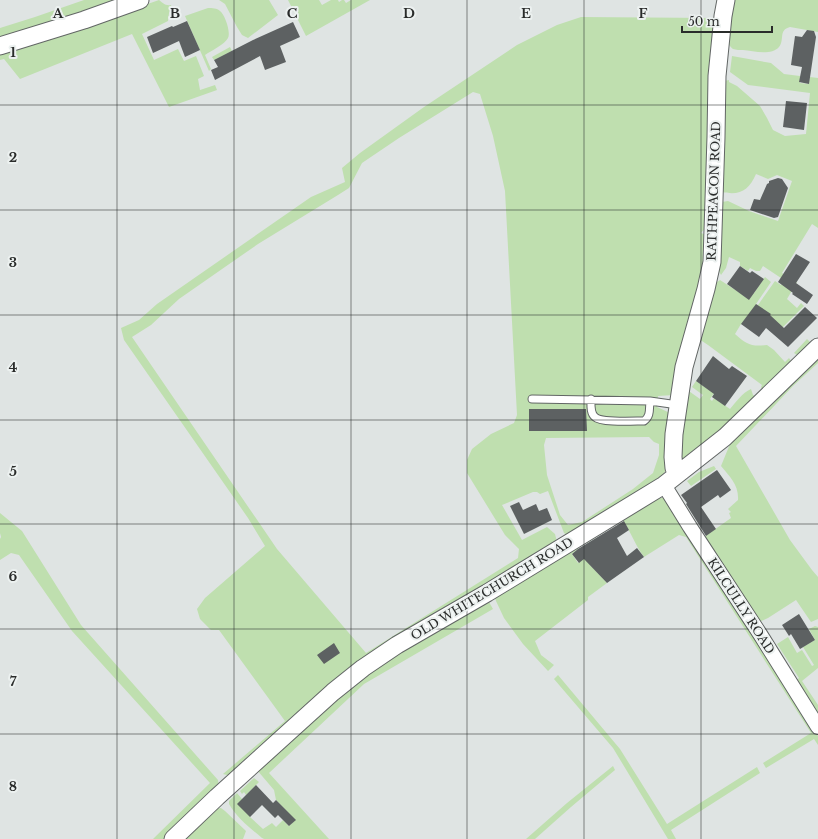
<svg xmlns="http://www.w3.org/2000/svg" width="818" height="839" font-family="'Libre Baskerville',serif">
<rect width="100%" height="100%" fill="#dfe4e3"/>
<!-- green -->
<path fill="#bfdfaf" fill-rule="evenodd" d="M84,0h43l-127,40v-12l35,-11z
M159,0c4,3 6,6 12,5l1,3 -3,5 -1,8 -26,13 12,26 24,-11 6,12 12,-5 8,20 -6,3 2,11 15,-5 2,5 -48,17 -37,-73 -112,45 -16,-20 -4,1v-7l122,-40z
M219,0h50l9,15 -30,23 -6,-3 -5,-8 -12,-23z
M288,0h31l3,5 9,-5h7l1,2 3,-2h2l2,3 5,-3h19l-64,36z
M731,0h87v32l-28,-5c-12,3 -5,13 -11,20 -8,9 -26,4 -36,3 -3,0 -7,0 -10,-1 -2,-1 -4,-5 -6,-7z
M208,8c4,0 9,0 12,3 5,4 11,21 8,27 -3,6 -17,13 -23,17l6,14 -2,2 -24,-55z
M581,17l132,1 -4,206 -8,9 6,2 3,17 -36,143 -16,1 -1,11 13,6 -4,56 -4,9 -95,57 -3,-2 -16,-42 -8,3 -3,-2h-4l-31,13 20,35 25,-13 8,7 2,8 -147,89 -178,143 -5,1 -4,-1 62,-53 -66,-91h-8l-11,-11 -3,-10 8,-11 60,-52 -17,-28 -124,-178 -3,-12 18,-8 18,-16 154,-107 34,-15 -3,-14 18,-15 64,-46 93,-62 40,-20zM473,92l7,2 13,42 12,55 12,224 -3,8 -23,11 -19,15 -5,11v13l38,62 14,14 -1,9 -152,95 -89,-104 -145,-212 19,-12 28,-26 79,-55 80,-49 11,-7 13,-25 37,-25zM649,437l5,5 5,2v11l-6,18 -20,16 -51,33 -14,3 -8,-10 -13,-40 -3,-30 2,-7z
M230,47l2,4 -18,9 -2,-3z
M732,56l39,7 13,11 16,2v7l9,1 1,-7 8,1v150l-6,-4 -30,49 15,9 -10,17 10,9 4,-5 3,3 -21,21 -42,-3 -6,10c11,10 16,13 32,11l7,5 11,12 4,-4 2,3 -26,28h-3l-1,-2 1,-2 -54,-40 -9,-6 -6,22 1,2 -4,-1 24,-78 6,-4 20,13h14l11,-16 6,5 -15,22 2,1 17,-24 6,4 3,-5 -21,-14 -3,5h-4l-6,-3 -2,3 -8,-5v-4l-11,-5 -3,11 -5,7 -3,-6 4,-67 6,-1 21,10 29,10 14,-40 -15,-6 -9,4 -12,-5c-7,16 -16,22 -34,18l2,-111 5,-1v2l8,4 23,20 7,12 6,12 12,6 21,-2 4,-41 -62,-8 -18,-13z
M807,339l4,4 -14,12 -3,-2z
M818,355v8l-25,23 -57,60 54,94 22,30 6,7v42l-7,3 -15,-22 -28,18 -9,4 -55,-85 27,-19 -2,-5 2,-1 -3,-3 10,-9c1,-15 -8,-23 -17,-34l9,-22z
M724,379l-14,20 2,2 2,-3 16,11c6,-7 12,-16 21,-20l2,6 4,2 -18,20 -55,43 -3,-1 -3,-4 8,-66 14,10 3,-4 -11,-8 4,-6 13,9z
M714,466l2,3 -25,17 -4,-5 12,-9z
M660,498h5l31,46 122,192v9l-4,-6 -48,29 -3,-5 48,-30 -125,-196 -7,-2 -35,22c-8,-11 -13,-24 -21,-37l-36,23 -2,-3 63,-38z
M0,513l22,18 59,94 137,155 1,8 -54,51h-12l57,-56 -138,-152 -53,-76 -8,-2 -11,7v-21l1,-2 -1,-4z
M576,545l3,3 -7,6 6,9 8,-6 4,8 17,18 -19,14v3l-53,41 6,14 13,10 -6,6 -25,-27 -19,-26 -8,-17 -1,-3z
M486,602h3l4,7 -129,75 -95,89 60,66h-65l-2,-1c-12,-10 -25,-20 -33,-34v-3l8,-8 5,6 8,18 13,12 9,-6 4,4 7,-7 6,6 6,-6 -19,-20 -2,-10 -17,-20 109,-98z
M815,626l3,1v41l-16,13 16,24v15l-23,-39 4,-3 -22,-34 11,-7 9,16 5,-3 10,16 2,-1 -11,-18 12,-7 -6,-11z
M558,675l62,74 47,75 90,-57 3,6 -89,57 5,9h-8l-55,-91 -59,-69z
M613,766l2,4 -44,37 -36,32h-9l41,-36z
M254,778l5,4 -13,13 -2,-3 -2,2 -2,-3z
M221,808l4,3 21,20 -3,8h-62l32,-30z"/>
<!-- building -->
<path fill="#5d6162" d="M187,21l13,29 -15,7 -6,-16 -26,12 -6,-16 25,-11 1,1z
M293,22l7,15 -20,9 6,16 -21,8 -5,-14 -45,24 -4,-10 7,-3 -4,-7 39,-20z
M807,30l7,1 2,6 -7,47 -10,-2 3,-15 -11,-2 4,-29 7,1z
M786,101l21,2 -3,27 -21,-3z
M778,178l4,1 6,9 -10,29 -4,1 -24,-8 4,-11 6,1 7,-16 2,-1v-2z
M796,254l14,8 -14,21 17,12 -6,9 -15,-10 1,-1 -15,-11z
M740,266l10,7 2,-2 12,8 -15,21 -22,-16z
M756,304l15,10 -1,1 14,13 21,-21 12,11 -29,29 -22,-19 -7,9 -18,-13z
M713,356l16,13 3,-3 15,10 -22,30 -13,-9 2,-3 -18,-13z
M529,409h57l1,22h-58z
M717,470l14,20 -11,8 -2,-3 -17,12 15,22 -10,7 -20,-32 1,-1 -6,-8z
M519,502l4,8 13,-6 3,7 8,-3 5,12 -28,14 -14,-28z
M624,521l5,9 -12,8 10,18 10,-8 7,9 -37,26 -23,-24 -5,4 -7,-9 6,-5z
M799,614l16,26 -15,9 -9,-15 -2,2 -7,-11z
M334,643l6,10 -16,11 -7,-9z
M256,785l17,18 3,-3 20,20 -7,6 -11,-11 -3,3 -13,-13 -12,12 -13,-13z"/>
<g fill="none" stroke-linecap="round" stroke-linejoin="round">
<!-- service casing -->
<g stroke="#626665" stroke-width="9">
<path id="service" d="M532,399l118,2 28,4
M591,399c0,6 -1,14 4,18 6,6 39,4 49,4 7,-5 5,-12 6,-20"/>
</g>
<!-- minor casing -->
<g stroke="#626665" stroke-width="16">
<path id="minor" d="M664,485l26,42 70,107 58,93"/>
</g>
<!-- tertiary casing -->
<g stroke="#626665" stroke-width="19">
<path id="tertiary" d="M0,46l84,-26 56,-20
M678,474l-4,-6 -1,-11 1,-23 10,-67 22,-78 6,-27 4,-125 1,-61 6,-60 3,-16
M173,839l44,-42 116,-105 30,-24 34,-23 90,-52 177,-108 61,-48 93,-90"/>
</g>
<!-- service -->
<use href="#service" stroke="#fff" stroke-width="7"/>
<!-- minor -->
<use href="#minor" stroke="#fff" stroke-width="14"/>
<!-- tertiary -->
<use href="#tertiary" stroke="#fff" stroke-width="17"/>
</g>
<!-- grid -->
<path fill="none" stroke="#2a2c2b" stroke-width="1" stroke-opacity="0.55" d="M117,0v839M234,0v839M351,0v839M467,0v839M584,0v839M701,0v839M0,105h818M0,210h818M0,315h818M0,420h818M0,524h818M0,629h818M0,734h818"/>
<g text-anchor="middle" stroke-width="4" stroke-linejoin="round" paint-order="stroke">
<!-- street labels -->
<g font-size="12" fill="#2a2c2b" stroke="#ecf1f0">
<text transform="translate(714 191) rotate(-88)" y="4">RATHPEACON ROAD</text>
<text transform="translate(492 589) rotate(-31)" y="4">OLD WHITECHURCH ROAD</text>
<text transform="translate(741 606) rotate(57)" y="4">KILCULLY ROAD</text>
</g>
</g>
<g font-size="13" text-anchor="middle" font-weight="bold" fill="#2a2c2b" stroke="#ecf1f0" stroke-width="4" stroke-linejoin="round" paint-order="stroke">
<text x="58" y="18">A</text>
<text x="175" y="18">B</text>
<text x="292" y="18">C</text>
<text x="409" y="18">D</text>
<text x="526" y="18">E</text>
<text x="643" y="18">F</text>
<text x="13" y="57">1</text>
<text x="13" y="162">2</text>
<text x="13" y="267">3</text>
<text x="13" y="372">4</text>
<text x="13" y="476">5</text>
<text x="13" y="581">6</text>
<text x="13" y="686">7</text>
<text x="13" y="791">8</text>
</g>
<!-- scale -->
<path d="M682 26v6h90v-6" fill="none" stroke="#2a2c2b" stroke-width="2"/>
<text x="688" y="26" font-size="12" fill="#2a2c2b" stroke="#ecf1f0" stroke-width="3" paint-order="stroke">50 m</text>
</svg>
